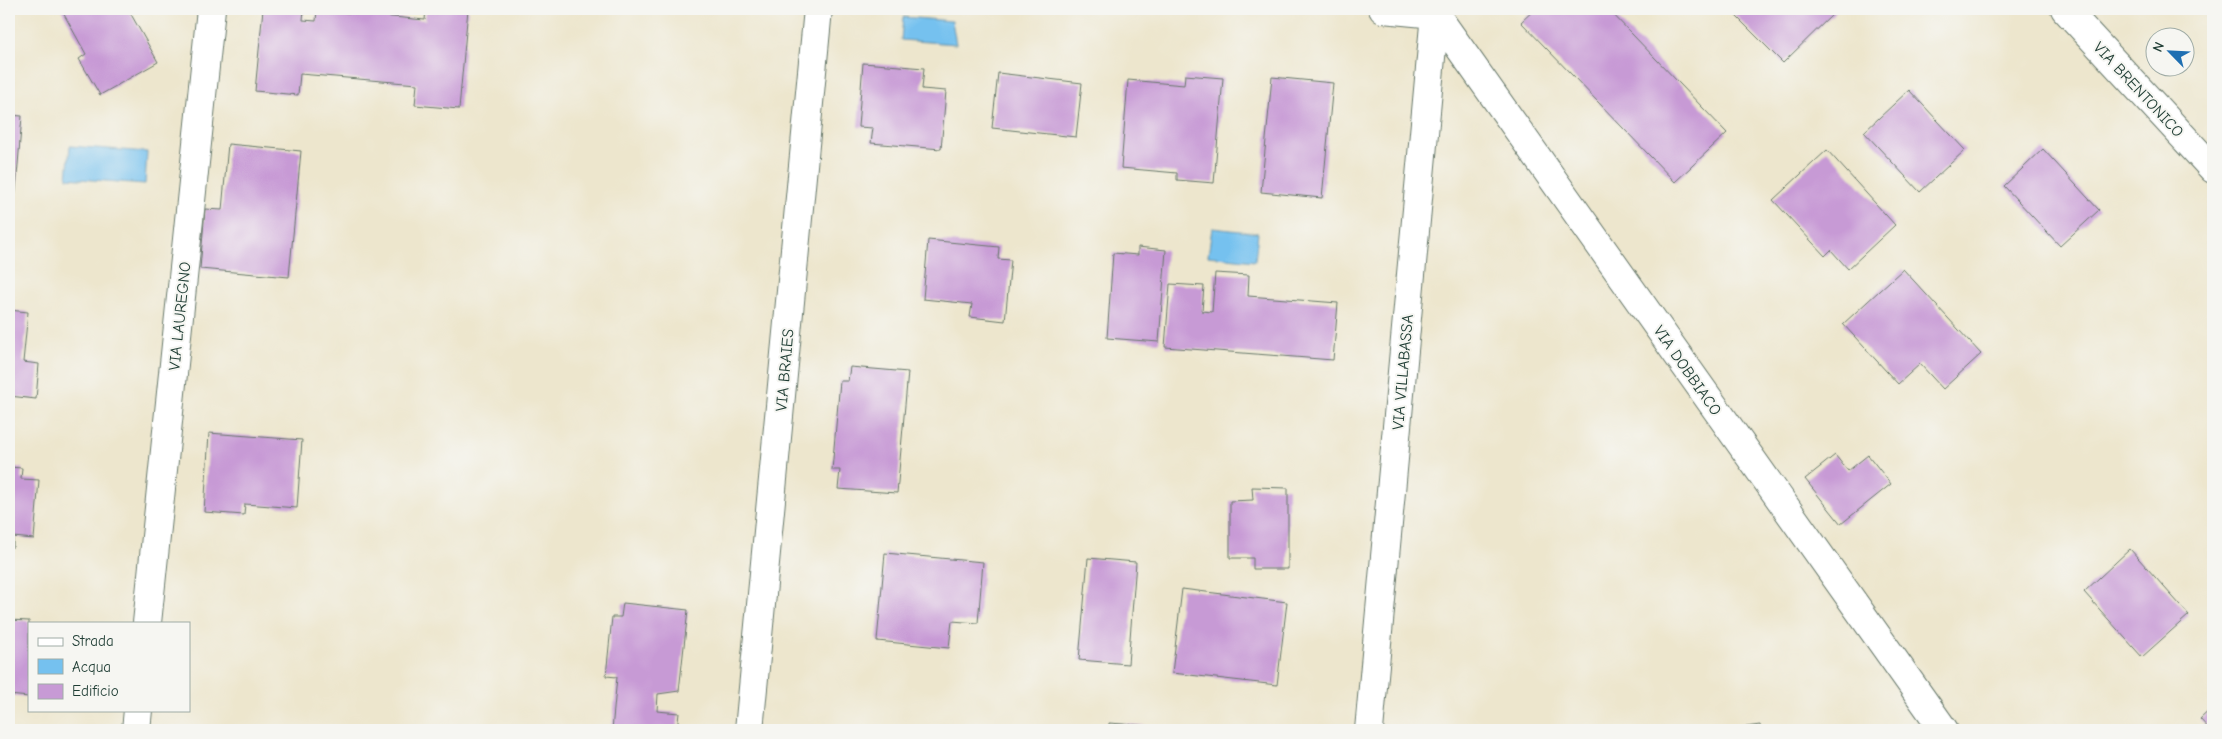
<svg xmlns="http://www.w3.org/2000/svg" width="2222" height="739" font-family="'Comic Neue',sans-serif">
<rect width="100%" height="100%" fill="#f6f6f2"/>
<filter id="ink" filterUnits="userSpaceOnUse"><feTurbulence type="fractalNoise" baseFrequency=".02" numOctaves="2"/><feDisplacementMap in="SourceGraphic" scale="10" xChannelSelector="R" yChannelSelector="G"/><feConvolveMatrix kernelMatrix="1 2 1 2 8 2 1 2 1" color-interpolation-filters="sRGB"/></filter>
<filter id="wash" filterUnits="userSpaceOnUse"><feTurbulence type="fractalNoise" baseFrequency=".0096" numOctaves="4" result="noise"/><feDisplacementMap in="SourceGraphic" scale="20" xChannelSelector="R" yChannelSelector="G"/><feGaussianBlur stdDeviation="1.12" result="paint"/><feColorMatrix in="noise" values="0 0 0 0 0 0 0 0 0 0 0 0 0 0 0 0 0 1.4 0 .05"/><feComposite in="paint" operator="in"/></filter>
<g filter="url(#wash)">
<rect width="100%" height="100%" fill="#ede6cd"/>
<!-- water -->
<path fill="#75c1ef" stroke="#4a7f92" d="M903,17l49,4 4,23 -55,-4z
M70,146l77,6 -2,32 -78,-6z
M1212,228l46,5 -3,28 -47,-5z"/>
<g id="blocks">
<!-- building -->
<path fill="#c79ad5" d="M61,9h67l30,53 -58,33 -21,-36 7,-5z
M263,9h41l-1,11 13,1 1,-11 108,10 1,-11h42l-9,100 -44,-4 2,-21 -117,-10 -2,21 -43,-4z
M1535,9h73l119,124 -52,49 -154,-160z
M1729,9h109l-55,54z
M863,63l61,5 -2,21 24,2 -5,58 -70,-6 2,-15 -15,-1z
M998,73l84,10 -6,54 -84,-9z
M1185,75l38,3 -9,105 -37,-3v-7l-56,-5 7,-88 56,5z
M1272,77l61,6 -11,115 -61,-6z
M1909,90l56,60 -45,42 -56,-60z
M9,115l13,1 -9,109 -4,-1z
M228,144l73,7 -12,126 -89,-8 5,-60 17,1z
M2043,149l56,61 -39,36 -56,-60z
M1827,150l68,75 -47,44 -17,-19 -6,6 -52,-56z
M928,240l71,7 -1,12 13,1 -6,61 -35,-4 2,-13 -49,-5z
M1138,247l28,3 -7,92 -52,-4 6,-85 25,2z
M1903,269l78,85 -38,35 -23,-25 -22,20 -55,-60z
M1215,273l34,2 -1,21 90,7 -5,57 -168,-13 5,-63 34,2 -2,25 10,1z
M9,310l19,2 -5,50 16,2 -3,35 -27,-3z
M850,367l58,5 -11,121 -59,-4 2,-19h-8l8,-89h8z
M209,433l93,7 -5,68 -52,-4 -1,11 -40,-3z
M1835,455l13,16 20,-16 23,29 -50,40 -36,-45z
M9,467l13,1 -1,11 18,1 -5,59 -21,-2v10h-4z
M1252,487l36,1v81h-35v-11h-23v-57l23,-1z
M2130,549l59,66 -47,42 -58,-65z
M885,553l98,9 -5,61 -26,-2 -3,27 -72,-7z
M1088,558l48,4 -8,102 -49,-4z
M1182,589l105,13 -10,83 -105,-12z
M623,603l65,7 -9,81 -21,3 -1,17 22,2 -2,17h-65l5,-53 -11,-1 6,-59h9z
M9,620l20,1v76l-20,-2z
M2213,707v23h-3l-10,-11z
M1109,723l68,5v2h-68z
M1760,725l1,5h-29v-1z"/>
</g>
</g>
<g filter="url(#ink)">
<use href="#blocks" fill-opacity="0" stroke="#67786a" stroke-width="1"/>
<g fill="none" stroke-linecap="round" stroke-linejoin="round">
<!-- street casing -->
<g stroke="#67786a" stroke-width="30">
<path id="street" d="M1383,9l52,5
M1432,9l512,721
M2065,9l148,160
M147,623l64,-614
M136,730l2,-20
M749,730l69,-721
M1369,730l66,-716"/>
</g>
<!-- street -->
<use href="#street" stroke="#fff" stroke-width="28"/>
</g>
</g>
<g text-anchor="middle" stroke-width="4" stroke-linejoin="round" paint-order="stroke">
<!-- street labels -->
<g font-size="16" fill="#1f3d34" stroke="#f6f6f2">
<text transform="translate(2139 89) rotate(47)" y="6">VIA BRENTONICO</text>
<text transform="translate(179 316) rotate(-84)" y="6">VIA LAUREGNO</text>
<text transform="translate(784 370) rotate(-85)" y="6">VIA BRAIES</text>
<text transform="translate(1688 370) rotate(55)" y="6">VIA DOBBIACO</text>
<text transform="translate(1402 372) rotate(-85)" y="6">VIA VILLABASSA</text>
</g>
</g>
<!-- margin -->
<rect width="2222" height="739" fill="none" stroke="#f6f6f2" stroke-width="30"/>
<!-- legend -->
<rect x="28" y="622" width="162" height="90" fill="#f6f6f2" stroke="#a0aca6"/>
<rect x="38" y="638" width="25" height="8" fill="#ffffff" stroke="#a0aca6"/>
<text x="72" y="646" font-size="15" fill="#1f3d34">Strada</text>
<rect x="38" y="659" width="25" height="15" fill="#75c1ef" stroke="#a0aca6"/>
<text x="72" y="672" font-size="15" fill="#1f3d34">Acqua</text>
<rect x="38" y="684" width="25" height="15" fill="#c79ad5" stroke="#a0aca6"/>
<text x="72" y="696" font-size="15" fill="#1f3d34">Edificio</text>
<!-- north arrow -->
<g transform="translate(2170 52) rotate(294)"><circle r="24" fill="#f6f6f2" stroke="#a0aca6"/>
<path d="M0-4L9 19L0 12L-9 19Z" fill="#1f6fb2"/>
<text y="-8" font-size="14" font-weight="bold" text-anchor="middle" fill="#1f3d34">N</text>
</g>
</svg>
